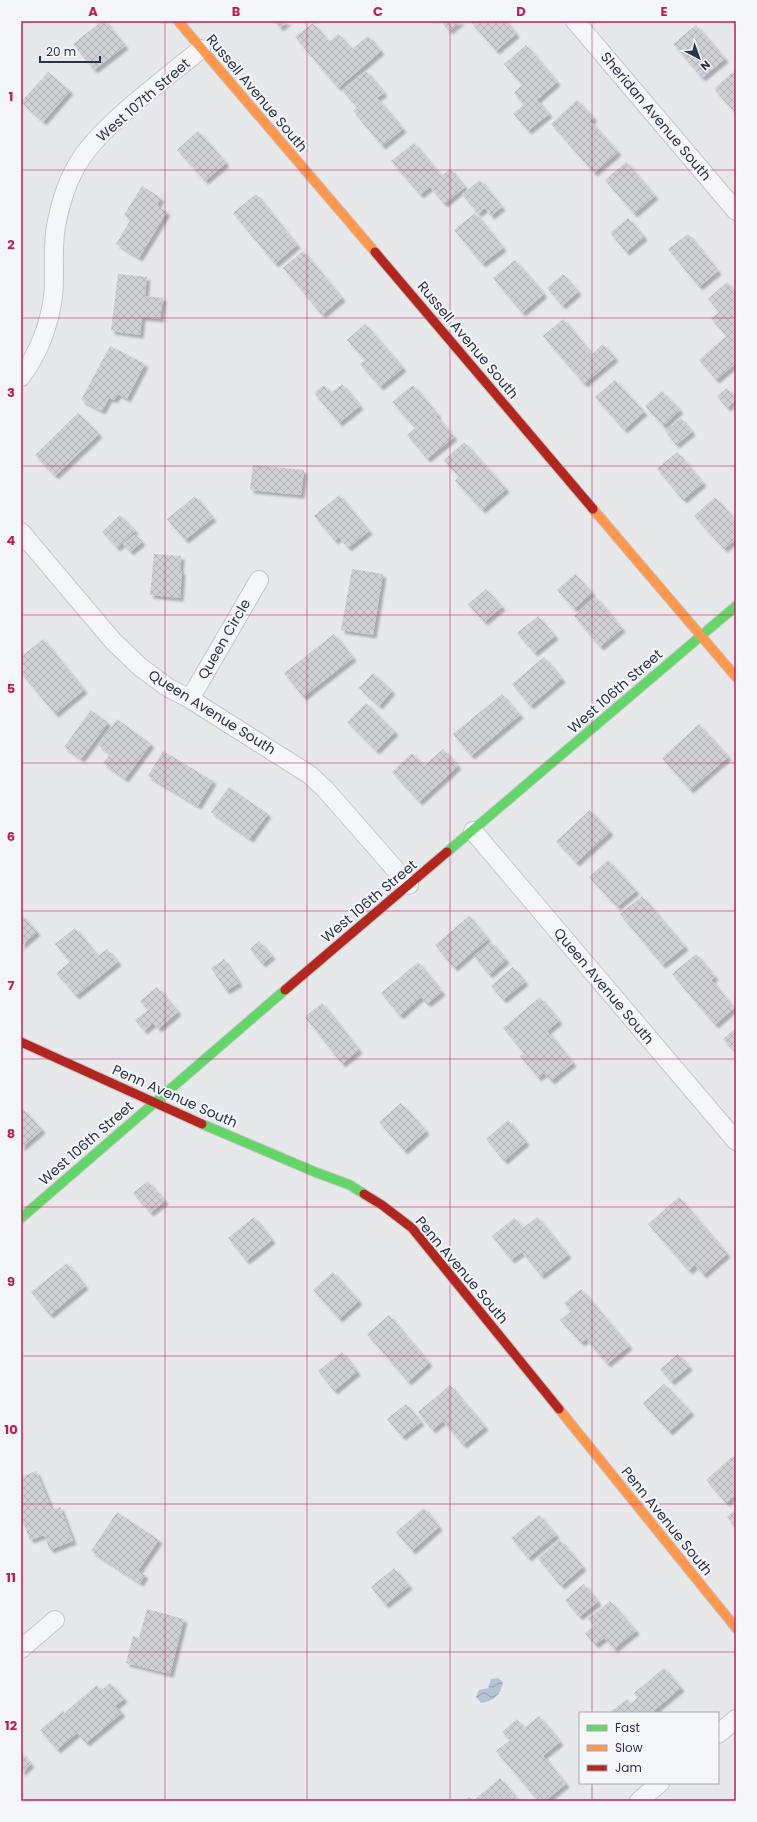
<svg xmlns="http://www.w3.org/2000/svg" width="757" height="1822" font-family="Poppins,sans-serif">
<defs>
<pattern id="water-waves" width="16" height="10" patternUnits="userSpaceOnUse"><rect width="16" height="10" fill="#b4c4d5"/><path d="M0 5q4-4 8 0t8 0" fill="none" stroke="#93a0af"/></pattern>
<pattern id="building-cross-hatch" width="8" height="8" patternUnits="userSpaceOnUse"><rect width="8" height="8" fill="#ced0d3"/><path d="M0 0l8 8M0 8l8-8" fill="none" stroke="#b1b3b6"/></pattern>
<filter id="shadow"><feDropShadow dx="3.5" dy="3.5" stdDeviation="1" flood-color="#0004"/></filter>
</defs>
<rect width="100%" height="100%" fill="#e6e8ea"/>
<!-- water -->
<path fill="url(#water-waves)" d="M498,1678l5,4c-2,13 -9,19 -22,21l-5,-6 3,-7 9,-2 3,-9z"/>
<!-- building -->
<path fill="url(#building-cross-hatch)" filter="url(#shadow)" d="M102,21h3l20,25 -31,24 -21,-26z
M274,21h14l-8,7z
M441,21h20l-12,10z
M470,21h36l10,13 -20,17z
M313,23l16,19 9,-8 14,15 16,-13 13,15 -43,37 -43,-51z
M696,25l29,34 -23,19 -29,-34z
M526,45l31,37 -20,18 12,14 -21,17 -15,-18 11,-8 -10,-12 8,-8 -18,-21z
M736,69v45l-22,-25z
M366,71l18,22 -7,5 26,31 -21,17 -29,-35 4,-3 -15,-18z
M48,72l22,19 -27,31 -22,-20z
M577,100l17,18 -4,3 28,31 -24,21 -43,-49z
M198,131l28,32 -21,18 -28,-31z
M414,143l27,33 9,-7 15,18 -21,17 -14,-17 -10,8 -29,-34z
M626,162l29,34 -21,18 -29,-34z
M480,180l22,27 -11,9 -6,-8 -7,6 -16,-20z
M142,186l19,12 -4,7 10,7 -28,46 -23,-14 15,-25 -7,-4z
M256,194l41,51 -22,19 -42,-51z
M475,213l28,35 -21,16 -28,-34z
M628,218l16,19 -18,15 -16,-19z
M688,234l30,37 -19,16 -31,-38z
M303,251l39,47 -20,17 -39,-47z
M515,260l29,34 -22,19 -29,-35z
M118,274l29,3 -2,19 18,2 -3,21 -18,-2 -2,18 -29,-4z
M563,274l15,18 -16,14 -15,-18z
M727,282l9,11v70l-20,17 -17,-20 27,-24 -15,-18 8,-6 -11,-13z
M563,319l29,35 11,-10 12,14 -31,26 -41,-48z
M365,324l38,44 -23,19 -20,-23 5,-4 -18,-20z
M110,346l35,18 -18,35 -9,-5 -4,6 -5,-2 -7,13 -21,-11z
M615,380l29,32 -20,18 -29,-33z
M342,384l18,22 -21,17 -25,-30 10,-8 7,8z
M413,385l25,30 -2,1 18,21 -27,22 -20,-24 8,-7 -23,-26z
M727,388l9,12 -9,8 -10,-12z
M662,391l18,19 -17,16 -18,-20z
M78,413l21,21 -44,42 -20,-21z
M681,418l11,14 -16,13 -11,-14z
M464,442l42,47 -24,21 -27,-29 4,-4 -15,-17z
M677,452l26,31 -20,17 -26,-31z
M253,465l51,5 -3,25 -51,-5z
M339,495l30,36 -21,17 -9,-11 -4,4 -21,-25z
M195,496l18,22 -28,22 -18,-21z
M715,497l21,24v18l-12,10 -30,-33z
M120,515l15,16 -18,17 -15,-16z
M135,534l7,8 -12,10 -7,-8z
M154,554l27,2 -1,15h2l-2,27 -30,-3z
M352,569l31,5 -10,61 -32,-5z
M575,574l17,19 -18,16 -17,-19z
M486,589l16,18 -18,15 -16,-18z
M596,597l26,32 -22,18 -26,-31z
M538,616l17,20 -21,17 -17,-20z
M334,634l19,24 -50,39 -19,-24z
M43,639l41,51 -29,24 -34,-41 4,-4 -4,-5v-7z
M544,657l18,22 -32,27 -18,-22z
M373,673l19,18 -13,15 -20,-18z
M502,694l18,21 -49,41 -18,-22z
M366,703l29,29 -19,19 -29,-29z
M91,710l17,13 -27,36 -17,-12z
M117,719l34,25 -26,35 -22,-16 7,-9 -12,-9z
M699,724l29,33 -38,33 -28,-32z
M443,749l15,17 -39,36 -27,-30 20,-19 12,13z
M163,751l50,30 -15,25 -50,-30z
M229,787l39,27 -18,25 -39,-27z
M590,810l20,22 -34,31 -20,-22z
M608,860l28,31 -19,16 -28,-30z
M642,896l43,51 -23,18 -42,-51z
M21,914l16,18 -16,14z
M469,916l19,23 -34,29 -19,-23z
M75,928l23,28 9,-7 11,13 -42,34 -20,-23 14,-11 -15,-18z
M259,941l13,15 -10,8 -12,-15z
M491,942l15,18 -17,15 -15,-19z
M696,954l19,23 -4,3 23,28 -19,17 -43,-51z
M224,959l15,24 -13,8 -15,-23z
M418,962l24,30 -15,12 -6,-7 -21,19 -19,-23z
M513,967l12,15 -22,18 -12,-14z
M157,987l21,25 -20,17 -5,-6 -9,8 -9,-11 13,-10 -8,-9z
M540,997l19,24 -12,10 26,32 -22,18 -7,-8 -6,5 -18,-22 4,-3 -21,-25z
M322,1003l37,47 -17,14 -37,-47z
M736,1028v26l-13,-15z
M401,1103l25,28 -22,20 -25,-29z
M23,1109l19,21 -21,18v-37z
M508,1120l18,22 -22,19 -18,-22z
M148,1181l17,20 -15,12 -17,-20z
M679,1197l48,57 -24,21 -8,-10 -6,6 -41,-47z
M254,1217l18,23 -26,21 -18,-23z
M537,1217l31,38 -27,21 -19,-24 -11,8 -19,-24 22,-18 9,10z
M67,1263l18,23 -35,29 -19,-23z
M333,1272l26,29 -20,18 -26,-29z
M581,1289l48,57 -22,18 -21,-25 -5,4 -21,-23 11,-9 -7,-8z
M389,1315l40,48 -21,19 -41,-48z
M342,1352l15,20 -23,19 -16,-20z
M678,1354l11,13 -18,15 -11,-13z
M664,1384l27,28 -22,20 -26,-29z
M450,1385l35,42 -22,18 -20,-24 -11,9 -14,-18z
M406,1404l15,18 -19,15 -15,-18z
M733,1456l3,3v35l-10,9 -20,-23z
M36,1471l16,39 8,-3 13,34 -23,9 -6,-15 -14,5 -9,-23v-40z
M424,1508l15,19 -27,24 -16,-19z
M736,1509v20l-9,-12z
M117,1512l42,28 -21,31 7,4 -5,8 -49,-32z
M539,1515l17,20 -28,23 -17,-20z
M560,1540l23,27 -22,19 -23,-27z
M394,1568l15,18 -24,19 -14,-18z
M584,1584l14,18 -19,15 -14,-17z
M610,1601l26,30 -22,18 -10,-11 -9,7 -10,-12 9,-7 -6,-7z
M147,1609l37,10 -14,55 -44,-11 7,-27 6,2z
M664,1668l17,20 -30,25 -3,-2 -3,2h-36l18,-14 4,5 6,-6 -3,-5z
M110,1683l14,16 -9,7 7,7 -36,30 -9,-10 -20,17 -17,-20 23,-19 1,2 33,-28 4,6z
M539,1716l21,26 -17,14 23,28 -21,17h-7l-42,-50 14,-11 -8,-8 15,-13 7,9z
M21,1752l10,12 -10,9z
M500,1778l19,23h-46z
M469,1797l4,4h-9z"/>
<g fill="none" stroke-linecap="round" stroke-linejoin="round">
<!-- street casing -->
<g stroke="#c4c6c8" stroke-width="20">
<path id="street" d="M575,21l161,190
M21,377c17,-23 28,-51 32,-80 3,-25 -2,-51 4,-76 5,-25 14,-51 31,-72 29,-36 77,-70 113,-100
M21,532l92,109 26,25 28,21 23,12 120,76 15,14 84,96
M190,699l69,-119
M473,831l263,310
M21,1649l34,-29
M718,1734l18,-15
M639,1801l21,-18"/>
</g>
<!-- fast casing -->
<g stroke="#c4c6c8" stroke-width="11">
<path id="fast" d="M447,852l289,-246
M202,1124l113,48 35,13 14,9
M21,1218l264,-228"/>
</g>
<!-- slow casing -->
<g stroke="#c4c6c8" stroke-width="11">
<path id="slow" d="M178,21l197,231
M593,509l143,168
M559,1409l177,219"/>
</g>
<!-- jam casing -->
<g stroke="#c4c6c8" stroke-width="11">
<path id="jam" d="M375,252l218,257
M285,990l162,-138
M21,1042l181,82
M364,1194l18,11 30,23 147,181"/>
</g>
<!-- street -->
<use href="#street" stroke="#f5f6f7" stroke-width="18"/>
<!-- fast -->
<use href="#fast" stroke="#63d668" stroke-width="9"/>
<!-- slow -->
<use href="#slow" stroke="#ff974d" stroke-width="9"/>
<!-- jam -->
<use href="#jam" stroke="#b3261e" stroke-width="9"/>
</g>
<!-- grid -->
<path fill="none" stroke="#c2185b" stroke-width="1" stroke-opacity="0.55" d="M165,21v1780M307,21v1780M450,21v1780M592,21v1692M21,170h715M21,318h715M21,466h715M21,615h715M21,763h715M21,911h715M21,1059h715M21,1207h715M21,1356h715M21,1504h715M21,1652h715M592,1783v18"/>
<g text-anchor="middle" stroke-width="4" stroke-linejoin="round" paint-order="stroke">
<!-- street labels -->
<g font-size="14" fill="#2b3445" stroke="#f4f6f9">
<text transform="translate(257 93) rotate(50)" y="5">Russell Avenue South</text>
<text transform="translate(143 100) rotate(-41)" y="5">West 107th Street</text>
<text transform="translate(656 116) rotate(50)" y="5">Sheridan Avenue South</text>
<text transform="translate(468 340) rotate(50)" y="5">Russell Avenue South</text>
<text transform="translate(224 639) rotate(-60)" y="5">Queen Circle</text>
<text transform="translate(615 691) rotate(-41)" y="5">West 106th Street</text>
<text transform="translate(212 712) rotate(32)" y="5">Queen Avenue South</text>
<text transform="translate(369 901) rotate(-40)" y="5">West 106th Street</text>
<text transform="translate(604 986) rotate(50)" y="5">Queen Avenue South</text>
<text transform="translate(175 1096) rotate(24)" y="5">Penn Avenue South</text>
<text transform="translate(86 1143) rotate(-41)" y="5">West 106th Street</text>
<text transform="translate(462 1270) rotate(50)" y="5">Penn Avenue South</text>
<text transform="translate(667 1521) rotate(51)" y="5">Penn Avenue South</text>
</g>
</g>
<!-- border -->
<rect width="757" height="1822" fill="none" stroke="#f4f6f9" stroke-width="44"/>
<!-- legend -->
<rect x="579" y="1712" width="140" height="72" fill="#f4f6f9" stroke="#a4a8b1"/>
<rect x="587" y="1725" width="20" height="6" fill="#63d668" stroke="#a4a8b1"/>
<text x="615" y="1732" font-size="12" fill="#2b3445">Fast</text>
<rect x="587" y="1745" width="20" height="6" fill="#ff974d" stroke="#a4a8b1"/>
<text x="615" y="1752" font-size="12" fill="#2b3445">Slow</text>
<rect x="587" y="1765" width="20" height="6" fill="#b3261e" stroke="#a4a8b1"/>
<text x="615" y="1772" font-size="12" fill="#2b3445">Jam</text>
<!-- north arrow -->
<g transform="translate(699 58) rotate(139)" stroke="#f4f6f9" stroke-width="3" paint-order="stroke">
<path d="M0-3L7 15L0 10L-7 15Z" fill="#2b3445"/>
<text y="-6" font-size="11" font-weight="bold" text-anchor="middle" fill="#2b3445">N</text>
</g>
<!-- scale -->
<path d="M40 56v6h60v-6" fill="none" stroke="#2b3445" stroke-width="2"/>
<text x="46" y="56" font-size="12" fill="#2b3445" stroke="#f4f6f9" stroke-width="3" paint-order="stroke">20 m</text>
<rect x="22" y="22" width="713" height="1778" fill="none" stroke="#c2185b" stroke-width="1.5"/>
<g font-size="13" text-anchor="middle" font-weight="bold" fill="#c2185b">
<text x="93" y="16">A</text>
<text x="236" y="16">B</text>
<text x="378" y="16">C</text>
<text x="521" y="16">D</text>
<text x="664" y="16">E</text>
<text x="11" y="101">1</text>
<text x="11" y="249">2</text>
<text x="11" y="397">3</text>
<text x="11" y="545">4</text>
<text x="11" y="693">5</text>
<text x="11" y="841">6</text>
<text x="11" y="990">7</text>
<text x="11" y="1138">8</text>
<text x="11" y="1286">9</text>
<text x="11" y="1434">10</text>
<text x="11" y="1582">11</text>
<text x="11" y="1730">12</text>
</g>
</svg>
